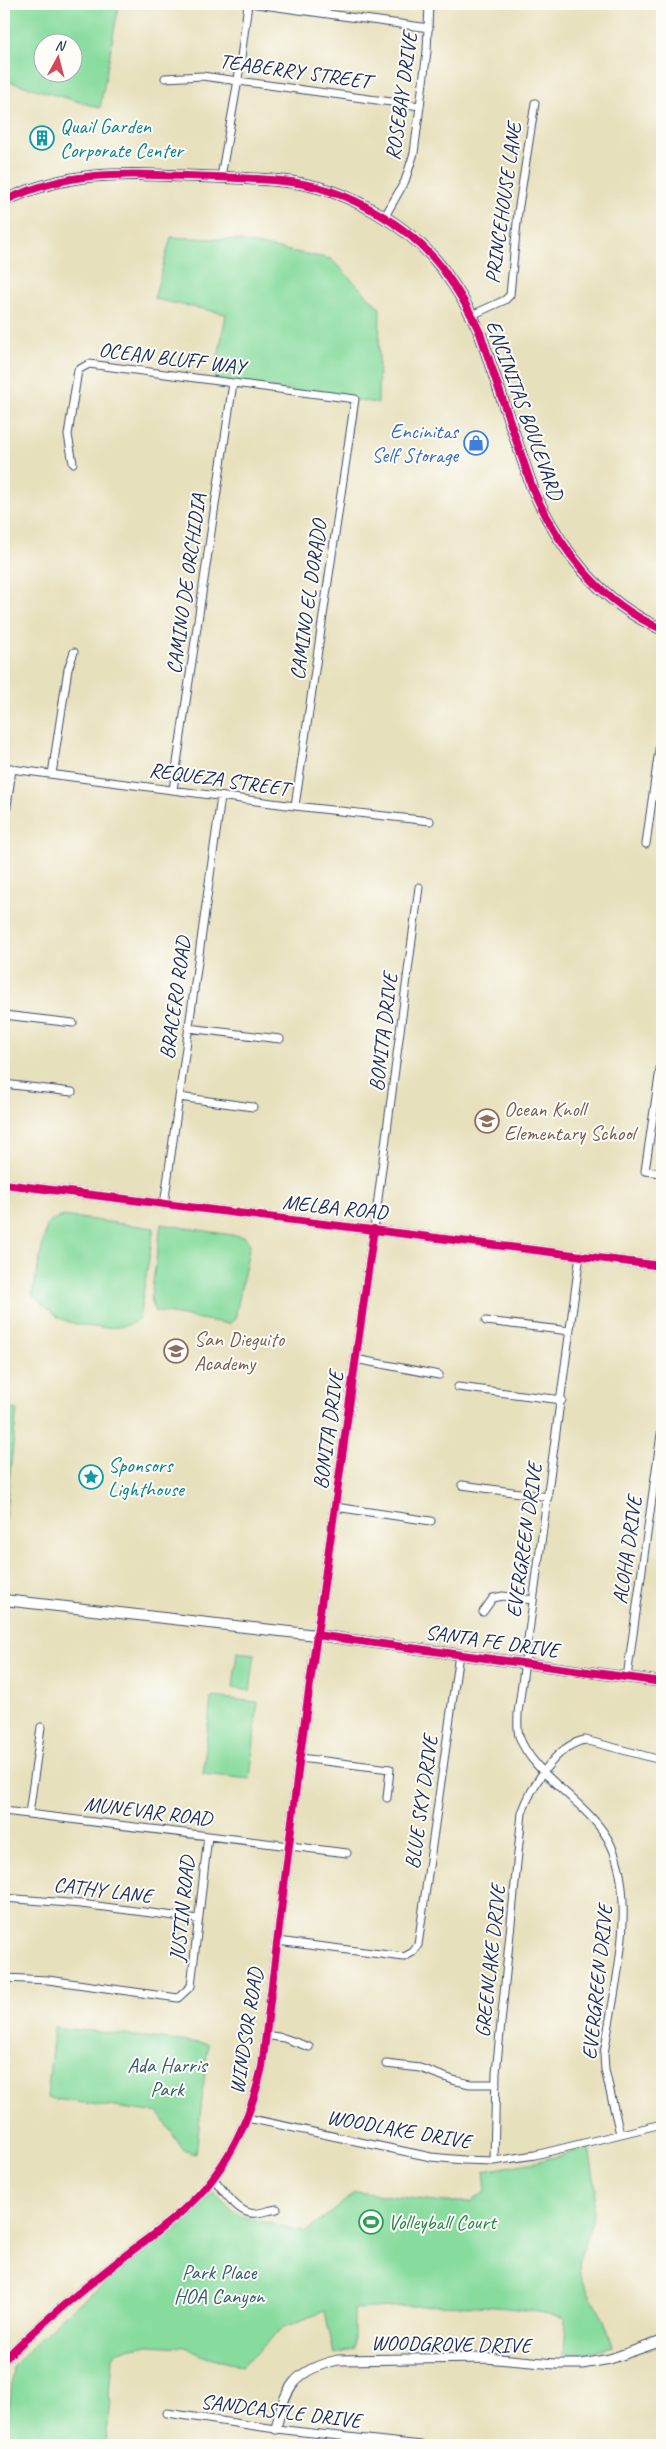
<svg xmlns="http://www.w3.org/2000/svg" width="666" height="2449" font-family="Caveat,sans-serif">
<rect width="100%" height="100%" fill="#fdfcf7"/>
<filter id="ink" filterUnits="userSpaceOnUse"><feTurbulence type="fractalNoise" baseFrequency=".02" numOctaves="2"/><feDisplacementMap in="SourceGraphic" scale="10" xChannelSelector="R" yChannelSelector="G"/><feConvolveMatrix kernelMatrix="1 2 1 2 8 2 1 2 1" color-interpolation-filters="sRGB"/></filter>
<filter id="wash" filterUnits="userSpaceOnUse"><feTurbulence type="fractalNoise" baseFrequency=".0096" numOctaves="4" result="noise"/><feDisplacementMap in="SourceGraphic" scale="20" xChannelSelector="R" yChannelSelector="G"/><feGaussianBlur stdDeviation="1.12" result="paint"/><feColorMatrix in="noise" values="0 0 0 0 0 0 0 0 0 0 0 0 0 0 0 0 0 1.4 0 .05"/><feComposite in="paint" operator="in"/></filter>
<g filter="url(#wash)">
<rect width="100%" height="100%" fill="#e7e0bc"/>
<!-- green -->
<path fill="#86db9d" stroke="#50857e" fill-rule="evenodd" d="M4,4h115l-19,104 -96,-28zM42,42h30v30h-30z
M171,237l63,3 97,19 49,49 -2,95 -164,-23 12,-66 -72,-15z
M63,1216l91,12 -15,91c-15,14 -62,9 -79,-1 -10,-6 -19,-16 -28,-23l15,-70 3,-4z
M161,1224l84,13 5,7 -15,75 -6,5 -75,-13 -3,-14z
M4,1405l3,5 10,-1 -13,118z
M237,1652l18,2 -5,37 -17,-3z
M211,1697l47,5 -8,77 -47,-5z
M54,2027l154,17 -12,110 -13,-4 -24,-37 -112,-15z
M589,2148l7,41 -5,38 -12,33 1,17 24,43 9,26 -29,7h-20l2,-35c-63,-17 -146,-13 -212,-9v41l-20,4 -9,-43 -41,16 -42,39 -40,-10 -16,-9 -38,-2 -30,6 -6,6 -3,39 2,7 -5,35 -7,7 -92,-6 6,-73 51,-51 79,-61 71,-62 19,19 15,7 58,14 50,-40 88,10h27l15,-10 -2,-21 51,-9z"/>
</g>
<g filter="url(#ink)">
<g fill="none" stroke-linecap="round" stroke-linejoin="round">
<!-- minor casing -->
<g stroke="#3a4a6c" stroke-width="9">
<path id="minor" d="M256,4l173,24
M165,78l37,-2 218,30
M221,177l17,-97 10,-76
M384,218l21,-37 9,-28 13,-102 2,-47
M472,315l33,-15 5,-5 8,-83 17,-109
M73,463l-5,-28 10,-65 11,-6 266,35 -60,407
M11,769l284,37 135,15
M52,774l16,-105 6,-17
M173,790l60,-407
M646,844l16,-116
M4,1015l69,8
M188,1028l92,11
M662,1056l-17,115 17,2
M4,1084l68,8
M179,1097l74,10
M164,1205l57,-408
M374,1229l45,-342
M580,1255l-62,458c0,7 -1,16 1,23 14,41 73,68 92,109 27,58 2,148 -7,209l1,16 15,64
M486,1321l84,10
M355,1359l84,16
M458,1387l104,13
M462,1485l86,12
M335,1507l96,14
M483,1612l10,-14 10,-2 30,4
M627,1677l35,-250
M300,1758l90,11 -3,29
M4,1811l343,42
M29,1814l12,-87
M4,1898l77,6 117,15
M277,1941l127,16 9,-5 5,-7 41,-291
M4,1978l44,2 130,18 13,-12 17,-150
M265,2035l19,3 25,9
M386,2064l34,4 33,12 17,4h26
M247,2118l184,39 32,3 31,1 41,-6 127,-31
M494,2161l2,-88 26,-260c9,-25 33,-68 63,-73l72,19 5,7
M213,2178c10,11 22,32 37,35 7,2 19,-3 27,-4
M167,2413l109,16 145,16"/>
</g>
<!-- tertiary casing -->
<g stroke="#3a4a6c" stroke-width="11">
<path id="tertiary" d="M4,768l7,1 -7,52
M4,1184l658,82
M4,2360c39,-39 78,-70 121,-104 31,-24 65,-47 88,-78 25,-33 40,-71 49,-111l38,-312 74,-526
M276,2429c9,-42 18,-59 62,-69l148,-2 69,6h27l28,-5 52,-18"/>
</g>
<!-- secondary casing -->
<g stroke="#3a4a6c" stroke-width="12">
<path id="secondary" d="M4,1600l312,35 346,47"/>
</g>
<!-- primary casing -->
<g stroke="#3a4a6c" stroke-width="13">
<path id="primary" d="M4,201c63,-30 113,-28 181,-25 35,1 71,2 106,6 55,7 117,42 151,86 15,21 28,42 38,65l52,154c26,60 68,116 130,142"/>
</g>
<!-- minor -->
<use href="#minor" stroke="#fff" stroke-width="7"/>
<!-- tertiary -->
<use href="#tertiary" stroke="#fff" stroke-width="9"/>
<!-- secondary -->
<use href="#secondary" stroke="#fff" stroke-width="10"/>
<!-- primary -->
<use href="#primary" stroke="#fff" stroke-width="11"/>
<!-- cycleway casing -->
<g stroke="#fdfcf7" stroke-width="11">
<path id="cycleway" d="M4,201c63,-30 113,-28 181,-25 35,1 71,2 106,6 55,7 117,42 151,86 15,21 28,42 38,65l52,154c26,60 68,116 130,142
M4,1184l658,82
M316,1635l346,47
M4,2360c39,-39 78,-70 121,-104 31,-24 65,-47 88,-78 25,-33 40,-71 49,-111l38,-312 74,-526"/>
</g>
<!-- cycleway -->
<use href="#cycleway" stroke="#d6006c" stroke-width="8"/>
</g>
</g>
<!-- icons -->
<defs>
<g id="building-ring" transform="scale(1.25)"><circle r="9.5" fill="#fdfcf7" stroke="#0f9aa8" stroke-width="1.5"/><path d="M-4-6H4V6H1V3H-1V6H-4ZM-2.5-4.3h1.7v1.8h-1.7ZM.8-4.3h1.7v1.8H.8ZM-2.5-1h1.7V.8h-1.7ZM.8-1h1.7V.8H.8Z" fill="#0f9aa8"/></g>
<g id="shop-ring" transform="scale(1.25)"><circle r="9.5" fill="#fdfcf7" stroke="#3f7fe0" stroke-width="1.5"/><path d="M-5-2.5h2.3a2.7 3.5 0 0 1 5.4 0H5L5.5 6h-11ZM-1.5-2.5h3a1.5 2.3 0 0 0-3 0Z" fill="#3f7fe0"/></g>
<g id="school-ring" transform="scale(1.25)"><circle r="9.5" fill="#fdfcf7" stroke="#8d6e63" stroke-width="1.5"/><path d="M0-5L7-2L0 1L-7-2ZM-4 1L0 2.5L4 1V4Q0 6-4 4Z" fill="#8d6e63"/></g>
<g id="sight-ring" transform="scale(1.25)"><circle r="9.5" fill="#fdfcf7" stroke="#0f9aa8" stroke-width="1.5"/><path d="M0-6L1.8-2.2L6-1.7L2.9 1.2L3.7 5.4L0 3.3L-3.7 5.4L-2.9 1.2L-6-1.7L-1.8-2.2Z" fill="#0f9aa8"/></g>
<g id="stadium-ring" transform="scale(1.25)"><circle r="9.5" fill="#fdfcf7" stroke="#2e9e5b" stroke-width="1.5"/><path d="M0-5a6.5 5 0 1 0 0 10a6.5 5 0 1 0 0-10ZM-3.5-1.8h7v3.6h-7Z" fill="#2e9e5b"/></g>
</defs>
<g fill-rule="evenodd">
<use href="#building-ring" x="42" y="138"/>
<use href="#shop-ring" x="476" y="443"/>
<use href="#school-ring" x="487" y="1121"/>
<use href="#school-ring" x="176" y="1351"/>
<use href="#sight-ring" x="91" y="1477"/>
<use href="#stadium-ring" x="371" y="2222"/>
</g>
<g text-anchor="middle" stroke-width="4" stroke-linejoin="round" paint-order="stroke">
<!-- street labels -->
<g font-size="21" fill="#1b2f5e" stroke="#fdfcf7">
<text transform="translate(295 71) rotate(8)" y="7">TEABERRY STREET</text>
<text transform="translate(401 96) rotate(-82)" y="7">ROSEBAY DRIVE</text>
<text transform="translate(503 203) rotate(-82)" y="7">PRINCEHOUSE LANE</text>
<text transform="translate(172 358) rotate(7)" y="7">OCEAN BLUFF WAY</text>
<text transform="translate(525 410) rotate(70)" y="7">ENCINITAS BOULEVARD</text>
<text transform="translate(186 584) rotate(-82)" y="7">CAMINO DE ORCHIDIA</text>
<text transform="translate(308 600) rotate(-82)" y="7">CAMINO EL DORADO</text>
<text transform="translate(219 779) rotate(8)" y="7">REQUEZA STREET</text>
<text transform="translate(175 998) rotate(-82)" y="7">BRACERO ROAD</text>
<text transform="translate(383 1032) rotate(-83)" y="7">BONITA DRIVE</text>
<text transform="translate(335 1207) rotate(6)" y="7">MELBA ROAD</text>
<text transform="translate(328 1430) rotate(-82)" y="7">BONITA DRIVE</text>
<text transform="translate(524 1540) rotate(-82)" y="7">EVERGREEN DRIVE</text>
<text transform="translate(627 1550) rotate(-82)" y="7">ALOHA DRIVE</text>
<text transform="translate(492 1641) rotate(8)" y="7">SANTA FE DRIVE</text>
<text transform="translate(421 1802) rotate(-82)" y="7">BLUE SKY DRIVE</text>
<text transform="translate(148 1811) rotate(7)" y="7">MUNEVAR ROAD</text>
<text transform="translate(103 1890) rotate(7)" y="7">CATHY LANE</text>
<text transform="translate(182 1909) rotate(-84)" y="7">JUSTIN ROAD</text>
<text transform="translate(490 1961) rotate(-84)" y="7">GREENLAKE DRIVE</text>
<text transform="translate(597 1982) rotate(-84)" y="7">EVERGREEN DRIVE</text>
<text transform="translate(246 2031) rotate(-81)" y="7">WINDSOR ROAD</text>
<text transform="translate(399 2129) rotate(10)" y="7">WOODLAKE DRIVE</text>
<text transform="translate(451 2344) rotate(1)" y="7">WOODGROVE DRIVE</text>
<text transform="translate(281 2411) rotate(7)" y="7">SANDCASTLE DRIVE</text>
</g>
<!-- culture labels -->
<g font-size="21" fill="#0d838f" stroke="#fdfcf7" text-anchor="start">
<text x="60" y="133">Quail Garden<tspan x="60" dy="24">Corporate Center</tspan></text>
<text x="108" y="1472">Sponsors<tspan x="108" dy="24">Lighthouse</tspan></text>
</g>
<!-- shop labels -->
<g font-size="21" fill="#366cbe" stroke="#fdfcf7" text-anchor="end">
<text x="458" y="438">Encinitas<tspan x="458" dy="24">Self Storage</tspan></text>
</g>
<!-- education labels -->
<g font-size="21" fill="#785e54" stroke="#fdfcf7" text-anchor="start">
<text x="504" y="1116">Ocean Knoll<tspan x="504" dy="24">Elementary School</tspan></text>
<text x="194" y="1346">San Dieguito<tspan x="194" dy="24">Academy</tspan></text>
</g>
<!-- park labels -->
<g font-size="21" fill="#365a6e" stroke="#fdfcf7">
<text x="167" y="2072">Ada Harris<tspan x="167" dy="24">Park</tspan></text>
<text x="219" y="2279">Park Place<tspan x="219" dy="24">HOA Canyon</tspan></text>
</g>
<!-- leisure labels -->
<g font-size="21" fill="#27864d" stroke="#fdfcf7" text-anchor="start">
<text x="388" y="2229">Volleyball Court</text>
</g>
</g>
<!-- margin -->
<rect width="666" height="2449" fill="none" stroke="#fdfcf7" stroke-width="20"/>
<!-- north arrow -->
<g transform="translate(58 58) rotate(7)"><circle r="24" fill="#fdfcf7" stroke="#a3aaba"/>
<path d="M0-4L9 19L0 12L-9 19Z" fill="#d1495b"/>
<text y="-8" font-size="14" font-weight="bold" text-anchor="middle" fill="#1b2f5e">N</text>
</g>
</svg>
